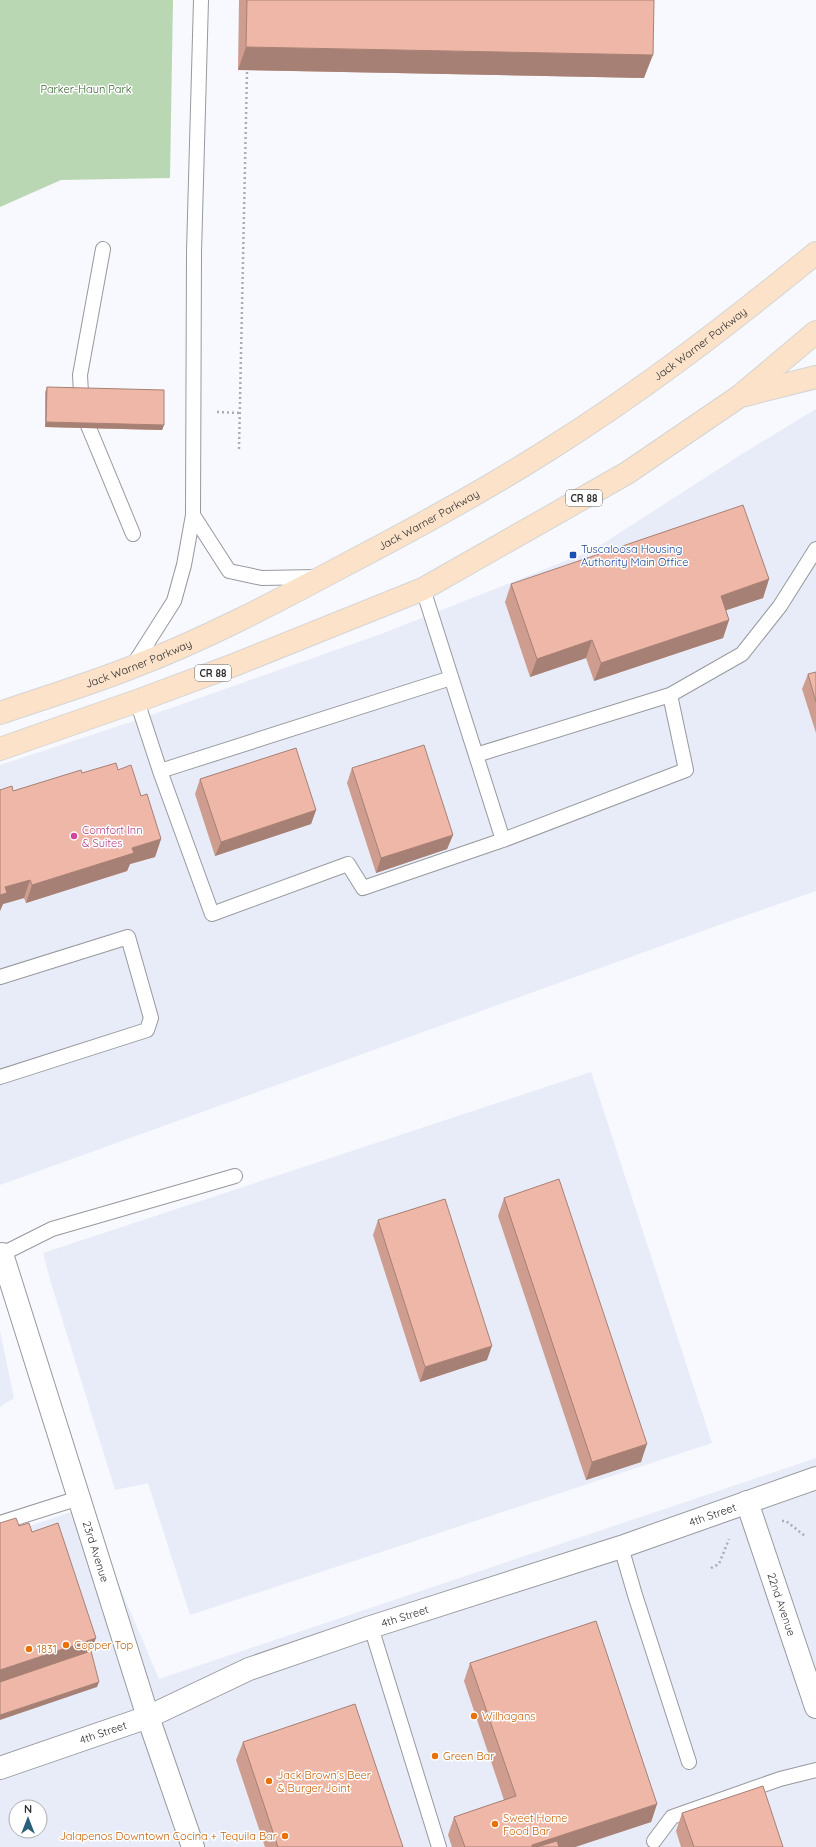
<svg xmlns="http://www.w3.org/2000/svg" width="816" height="1847" font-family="Quicksand,sans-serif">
<rect width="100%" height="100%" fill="#f7f9fe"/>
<!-- built -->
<path fill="#e7ecf8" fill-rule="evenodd" d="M816,409v482l-83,29 -733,265v-420l137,-45 244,-86 212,-84 149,-96z
M591,1072l121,371 -522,172 -42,-132 -33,7 -64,-207 -8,-30z
M0,1331l14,67 -14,9z
M816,1458v389h-816v-311l86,-29 73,172zM16,1807h24v24h-24z"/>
<!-- green -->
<path fill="#bad7b4" d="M0,0h173l-3,178 -109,2 -61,27z"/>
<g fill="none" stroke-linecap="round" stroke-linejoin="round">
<!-- lane casing -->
<g stroke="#97999d" stroke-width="16">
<path id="lane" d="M103,249l-23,126 2,36 51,123
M193,515l36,56 33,7 55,-1
M423,589l80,251
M132,667l42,-66 10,-36 9,-50 1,-263 7,-252
M137,701l23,70 52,143 136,-50 15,24 140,-48 183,-70 -16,-75
M476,755l194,-60 72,-41 38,-48 36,-57
M160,771l291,-93
M0,977l128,-40 23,81 -4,12 -147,47
M2,1254l50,-25 183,-53
M0,1523l79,-25
M621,1547l14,48 54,167
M371,1627l68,220
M654,1841l18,-24 108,-38 36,-9"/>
</g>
<!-- street casing -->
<g stroke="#97999d" stroke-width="24">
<g id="street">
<path id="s1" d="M2,1254l146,463 45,130"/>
<path id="s2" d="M747,1502l69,205"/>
<path id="s3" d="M0,1768l148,-51 101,-48 122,-42 250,-80 195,-69"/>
</g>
</g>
<!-- primary casing -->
<g stroke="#d5d5d6" stroke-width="24">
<g id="primary">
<path d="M745,395l71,-18"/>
<path id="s4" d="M0,713c43,-15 87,-28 130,-45 74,-28 144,-65 213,-102 69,-36 137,-73 202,-114 96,-60 184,-128 271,-199"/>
<path d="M0,749l137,-48 97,-36 189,-76 204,-116 113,-77 76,-64"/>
</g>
</g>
<!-- path -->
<path stroke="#abacb0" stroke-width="2.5" stroke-dasharray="2 3" stroke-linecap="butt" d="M217,412l23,1
M239,449l8,-378
M782,1521h4l19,15
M711,1568l8,-4 10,-25"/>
<!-- lane -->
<use href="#lane" stroke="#fff" stroke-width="14"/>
<!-- street -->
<use href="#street" stroke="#fff" stroke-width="22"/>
<!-- primary -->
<use href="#primary" stroke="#fbe2c8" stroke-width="22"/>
</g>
<!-- wall -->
<path fill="#ce9d90" d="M239,0h415l-10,78 -406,-8z
M47,387l117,38 -2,5 -117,-3v-35z
M769,579l-6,19 -37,12 3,10 -6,18 -129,43 -8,-23 -56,19 -25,-75 6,-18z
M816,672v61l-14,-44 6,-15z
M352,768l101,67 -6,14 -71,24 -29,-90z
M118,770l23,26 20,43 -6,18 -25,7 -3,7 -101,32 -2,-5 -21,6 -3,7v-121l13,1 69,-18z
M200,779l116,31 -5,14 -96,32 -20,-62z
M504,1198l137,264 -55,18 -88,-264z
M378,1220l109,140 -67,22 -47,-147z
M470,1663l187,141 -6,18 -76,25h-123l-4,-12 6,-18 50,-17 -40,-119z
M243,1742l160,105h-138l-29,-87z
M682,1813l101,34h-102l-5,-16z"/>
<!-- shaded-wall -->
<path fill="#a78075" d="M246,47l407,8 -9,23 -406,-8z
M46,422l118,3 -2,5 -117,-3z
M769,579l-6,19 -48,16 6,-18z
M729,620l-6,18 -129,43 7,-18z
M592,640l-6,18 -56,19 7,-18z
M316,810l-5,14 -96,32 6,-14z
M453,835l-6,14 -71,24 5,-15z
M161,839l-6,18 -25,7 -3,7 -101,32 6,-18 100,-37z
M30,880l-6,18 -21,6 -3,7v-16l5,-8z
M492,1346l-5,14 -67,22 5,-15z
M647,1444l-6,18 -55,18 6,-18z
M96,1638l-7,18 -89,30v-16z
M99,1682l-2,5 -97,33v-5z
M657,1804l-6,18 -76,25h-44l1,-2z"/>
<!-- building -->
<path fill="#efb7a7" stroke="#a78075" d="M247,0h407l-1,55 -407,-8z
M47,387l117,3v35l-118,-3z
M743,505l26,74 -48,17 8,24 -128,43 -9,-23 -55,19 -26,-75z
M816,672v30l-8,-28z
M424,745l29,90 -72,23 -29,-90z
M296,748l20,62 -95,32 -21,-63z
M116,763l2,7 13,-5 10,31 6,-2 14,45 -29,9 2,5 -102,32 -2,-5 -25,7 2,6 -7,2v-105l12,-4 1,5 68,-21 1,3z
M559,1179l88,265 -55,18 -88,-264z
M445,1199l47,147 -67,21 -47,-147z
M16,1518l3,8 10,-3 3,9 26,-9 38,115 -96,32v-147z
M596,1621l61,183 -125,41v2h-67l-11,-30 62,-21 -46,-133z
M91,1651l8,31 -99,33v-33z
M355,1704l48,143h-125l-35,-105z
M763,1786l20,61h-89l-12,-34z
M557,1841l2,6h-22z"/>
<!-- markers -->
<rect fill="#1a4fb4" stroke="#fff" stroke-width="1.5" x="569" y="551" width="8" height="8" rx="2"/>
<circle fill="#d1479c" stroke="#fff" stroke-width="1.5" cx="74" cy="836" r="4"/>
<g fill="#e8710a" stroke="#fff" stroke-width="1.5">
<circle cx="66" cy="1645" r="4"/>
<circle cx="29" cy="1649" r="4"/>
<circle cx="474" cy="1716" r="4"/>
<circle cx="435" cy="1756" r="4"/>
<circle cx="269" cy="1781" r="4"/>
<circle cx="495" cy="1824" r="4"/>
<circle cx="285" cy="1836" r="4"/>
</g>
<g text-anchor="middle" stroke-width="3" stroke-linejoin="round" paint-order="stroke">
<!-- shield labels -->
<g fill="#fff" stroke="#6d6d6e" stroke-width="1">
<rect x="566" y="490" width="36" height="16" rx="3"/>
<rect x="195" y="665" width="36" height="16" rx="3"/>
</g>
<g font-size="10" font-weight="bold" fill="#2e2e30">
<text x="584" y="502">CR 88</text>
<text x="213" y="677">CR 88</text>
</g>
<!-- park labels -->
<g font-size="11" fill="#36642d" stroke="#fff">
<text x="86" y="93">Parker-Haun Park</text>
</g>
<!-- street labels -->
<g font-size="11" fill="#2e2e30" stroke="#fff">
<text dy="4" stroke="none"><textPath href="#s4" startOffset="795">Jack Warner Parkway</textPath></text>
<text dy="4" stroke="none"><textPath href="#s4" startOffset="471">Jack Warner Parkway</textPath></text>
<text dy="4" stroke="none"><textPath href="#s4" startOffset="147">Jack Warner Parkway</textPath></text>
<text dy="4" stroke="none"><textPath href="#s3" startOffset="757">4th Street</textPath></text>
<text dy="4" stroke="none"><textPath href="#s1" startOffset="312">23rd Avenue</textPath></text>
<text dy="4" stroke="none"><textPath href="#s2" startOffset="108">22nd Avenue</textPath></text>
<text dy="4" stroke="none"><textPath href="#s3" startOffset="433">4th Street</textPath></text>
<text dy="4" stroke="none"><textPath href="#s3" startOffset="109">4th Street</textPath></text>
</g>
<!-- transit labels -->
<g font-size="11" fill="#164399" stroke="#fff" text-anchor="start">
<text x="581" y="553">Tuscaloosa Housing<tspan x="581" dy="13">Authority Main Office</tspan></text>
</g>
<!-- hotel labels -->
<g font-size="11" fill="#b23c85" stroke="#fff" text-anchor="start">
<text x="82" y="834">Comfort Inn<tspan x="82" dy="13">&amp; Suites</tspan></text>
</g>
<!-- food labels -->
<g font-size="11" fill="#c56008" stroke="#fff" text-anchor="start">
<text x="74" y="1649">Copper Top</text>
<text x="37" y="1653">1831</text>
<text x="482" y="1720">Wilhagans</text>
<text x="443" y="1760">Green Bar</text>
<text x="277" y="1779">Jack Brown's Beer<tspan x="277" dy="13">&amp; Burger Joint</tspan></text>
<text x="503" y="1822">Sweet Home<tspan x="503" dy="13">Food Bar</tspan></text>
<text x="277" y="1840" text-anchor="end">Jalapenos Downtown Cocina + Tequila Bar</text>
</g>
</g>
<!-- north arrow -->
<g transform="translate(28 1819)"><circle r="19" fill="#ffffff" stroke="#ababac"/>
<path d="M0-3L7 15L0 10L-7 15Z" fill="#2b607c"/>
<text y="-6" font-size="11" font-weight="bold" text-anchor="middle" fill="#2e2e30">N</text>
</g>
</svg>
